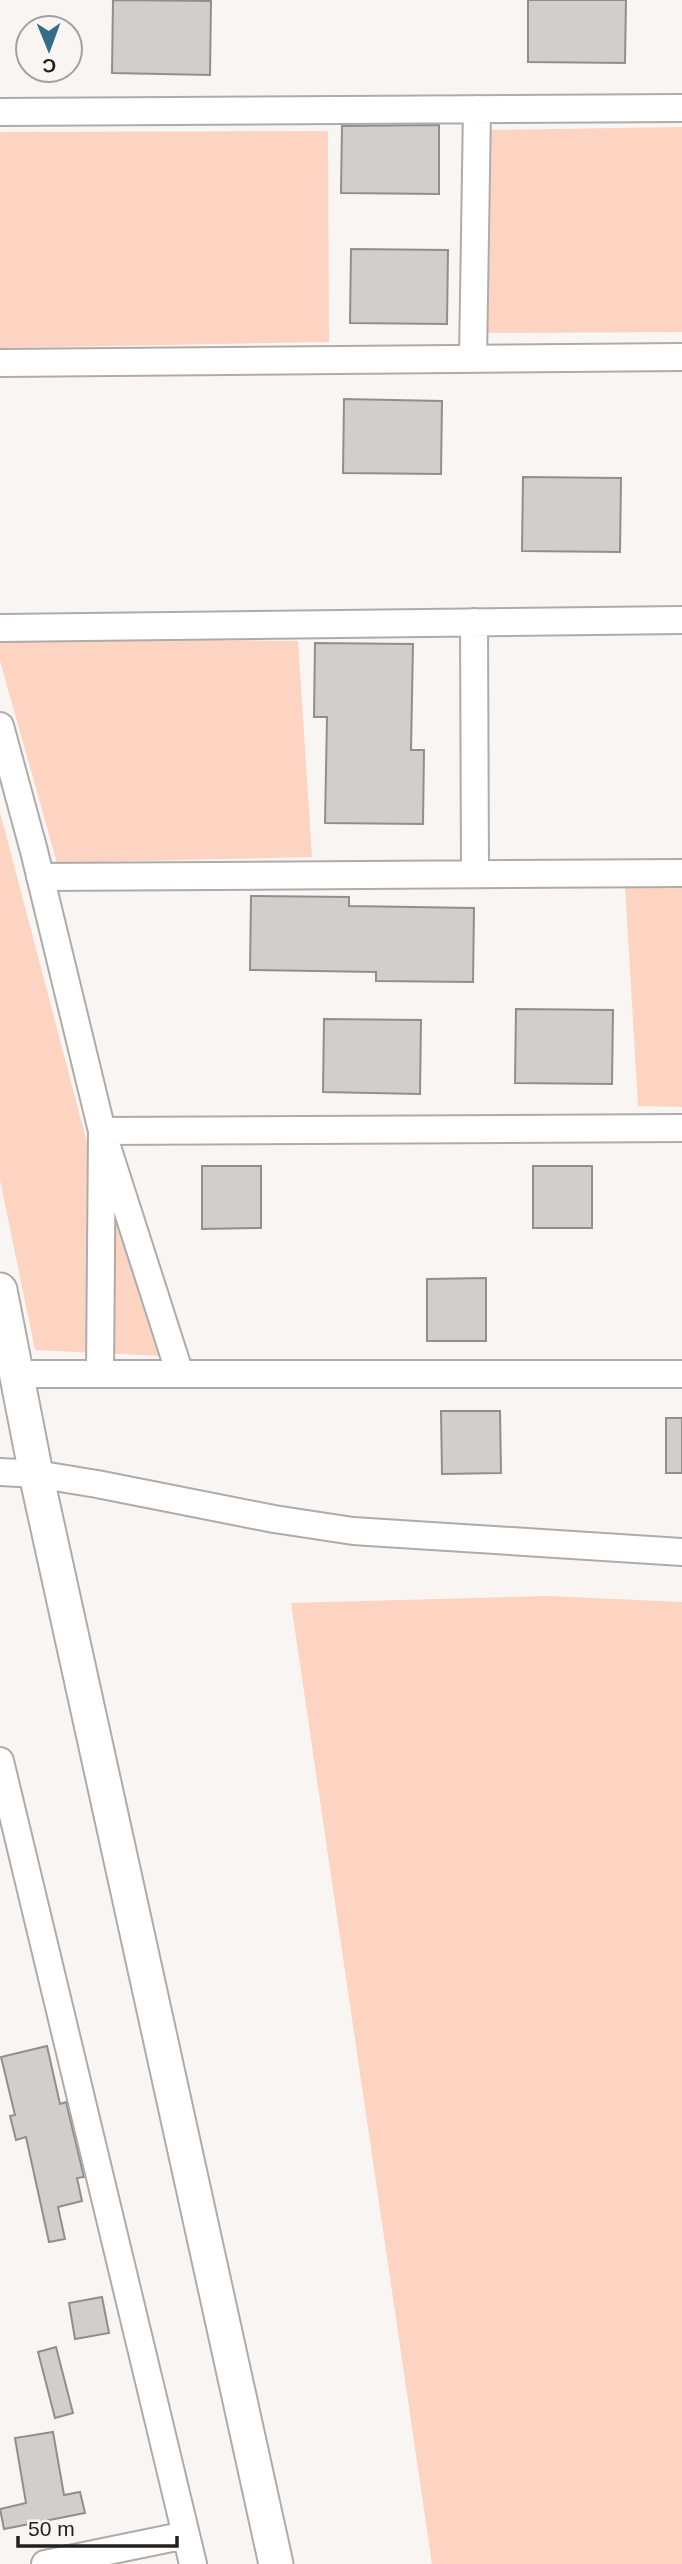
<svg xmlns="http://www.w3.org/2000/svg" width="682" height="2564" font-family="Arial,sans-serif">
<rect width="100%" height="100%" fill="#f9f5f3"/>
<!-- green -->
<path fill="#fdd4c2" d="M682,127v205l-195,1v-203z
M328,131l1,211 -329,6v-216z
M0,638l298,3 14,216 -255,6 -57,-202z
M0,812l85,323 78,221 -128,-6 -35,-170z
M625,886h57v221l-44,-1z
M548,1596l134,6v962h-250l-141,-961z"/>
<!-- building -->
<path fill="#d2cecc" stroke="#928e8c" stroke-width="2" d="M113,0l98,1 -1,74 -98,-2z
M528,0h98l-1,63 -97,-1z
M439,125v69l-98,-1 1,-67z
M351,249l97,1 -1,74 -97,-1z
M344,399l98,2 -1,73 -98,-1z
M523,477l98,1 -1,74 -98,-1z
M315,643l98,1 -2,106h13l-1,74 -98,-1 2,-106h-13z
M251,896l98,1v9l125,2 -1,74 -97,-1v-9l-126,-2z
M516,1009l97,1 -1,74 -97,-1z
M324,1019l97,1 -1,74 -97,-2z
M202,1166h59v62l-59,1z
M533,1166h59v62h-59z
M486,1278v63h-59v-62z
M441,1411h59l1,62 -59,1z
M666,1418h16v55h-16z
M47,2046l13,58 6,-2 18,75 -7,1 5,23 -24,6 7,32 -16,3 -23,-105 -10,3 -6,-24 5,-1 -14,-58z
M102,2297l7,36 -34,6 -6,-36z
M56,2347l17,66 -18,5 -17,-66z
M53,2432l11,63 16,-3 5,21 -81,16 -4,-20 26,-6 -11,-65z"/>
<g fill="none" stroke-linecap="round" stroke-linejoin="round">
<!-- minor casing -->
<g stroke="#afaba9" stroke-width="30">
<path id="minor" d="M0,112l682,-4
M473,359l4,-250
M0,363l682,-6
M474,622l1,252
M0,628l682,-8
M0,726l34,125 68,280 78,243
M40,877l642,-4
M16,1374h666
M100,1374l2,-243 580,-3
M0,1472l36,2 61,10 177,35 79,12 329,21
M0,1761l193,803
M45,2564l141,-29"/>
</g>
<!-- major casing -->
<g stroke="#afaba9" stroke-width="37">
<path id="major" d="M0,1290l36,184 240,1090"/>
</g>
<!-- minor -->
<use href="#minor" stroke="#fff" stroke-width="26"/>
<!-- major -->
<use href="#major" stroke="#fff" stroke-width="33"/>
</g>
<!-- north arrow -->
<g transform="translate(49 49) rotate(179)"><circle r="33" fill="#f9f5f3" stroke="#a3a09e" stroke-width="2"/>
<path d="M0-5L12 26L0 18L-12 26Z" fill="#346d87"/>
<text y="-10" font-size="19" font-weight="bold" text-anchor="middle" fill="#22201f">С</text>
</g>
<!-- scale -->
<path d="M18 2536v10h159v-10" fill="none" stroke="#22201f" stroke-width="3.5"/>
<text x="28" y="2536" font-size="21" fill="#22201f" stroke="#f9f5f3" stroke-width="5" paint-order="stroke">50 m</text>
</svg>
